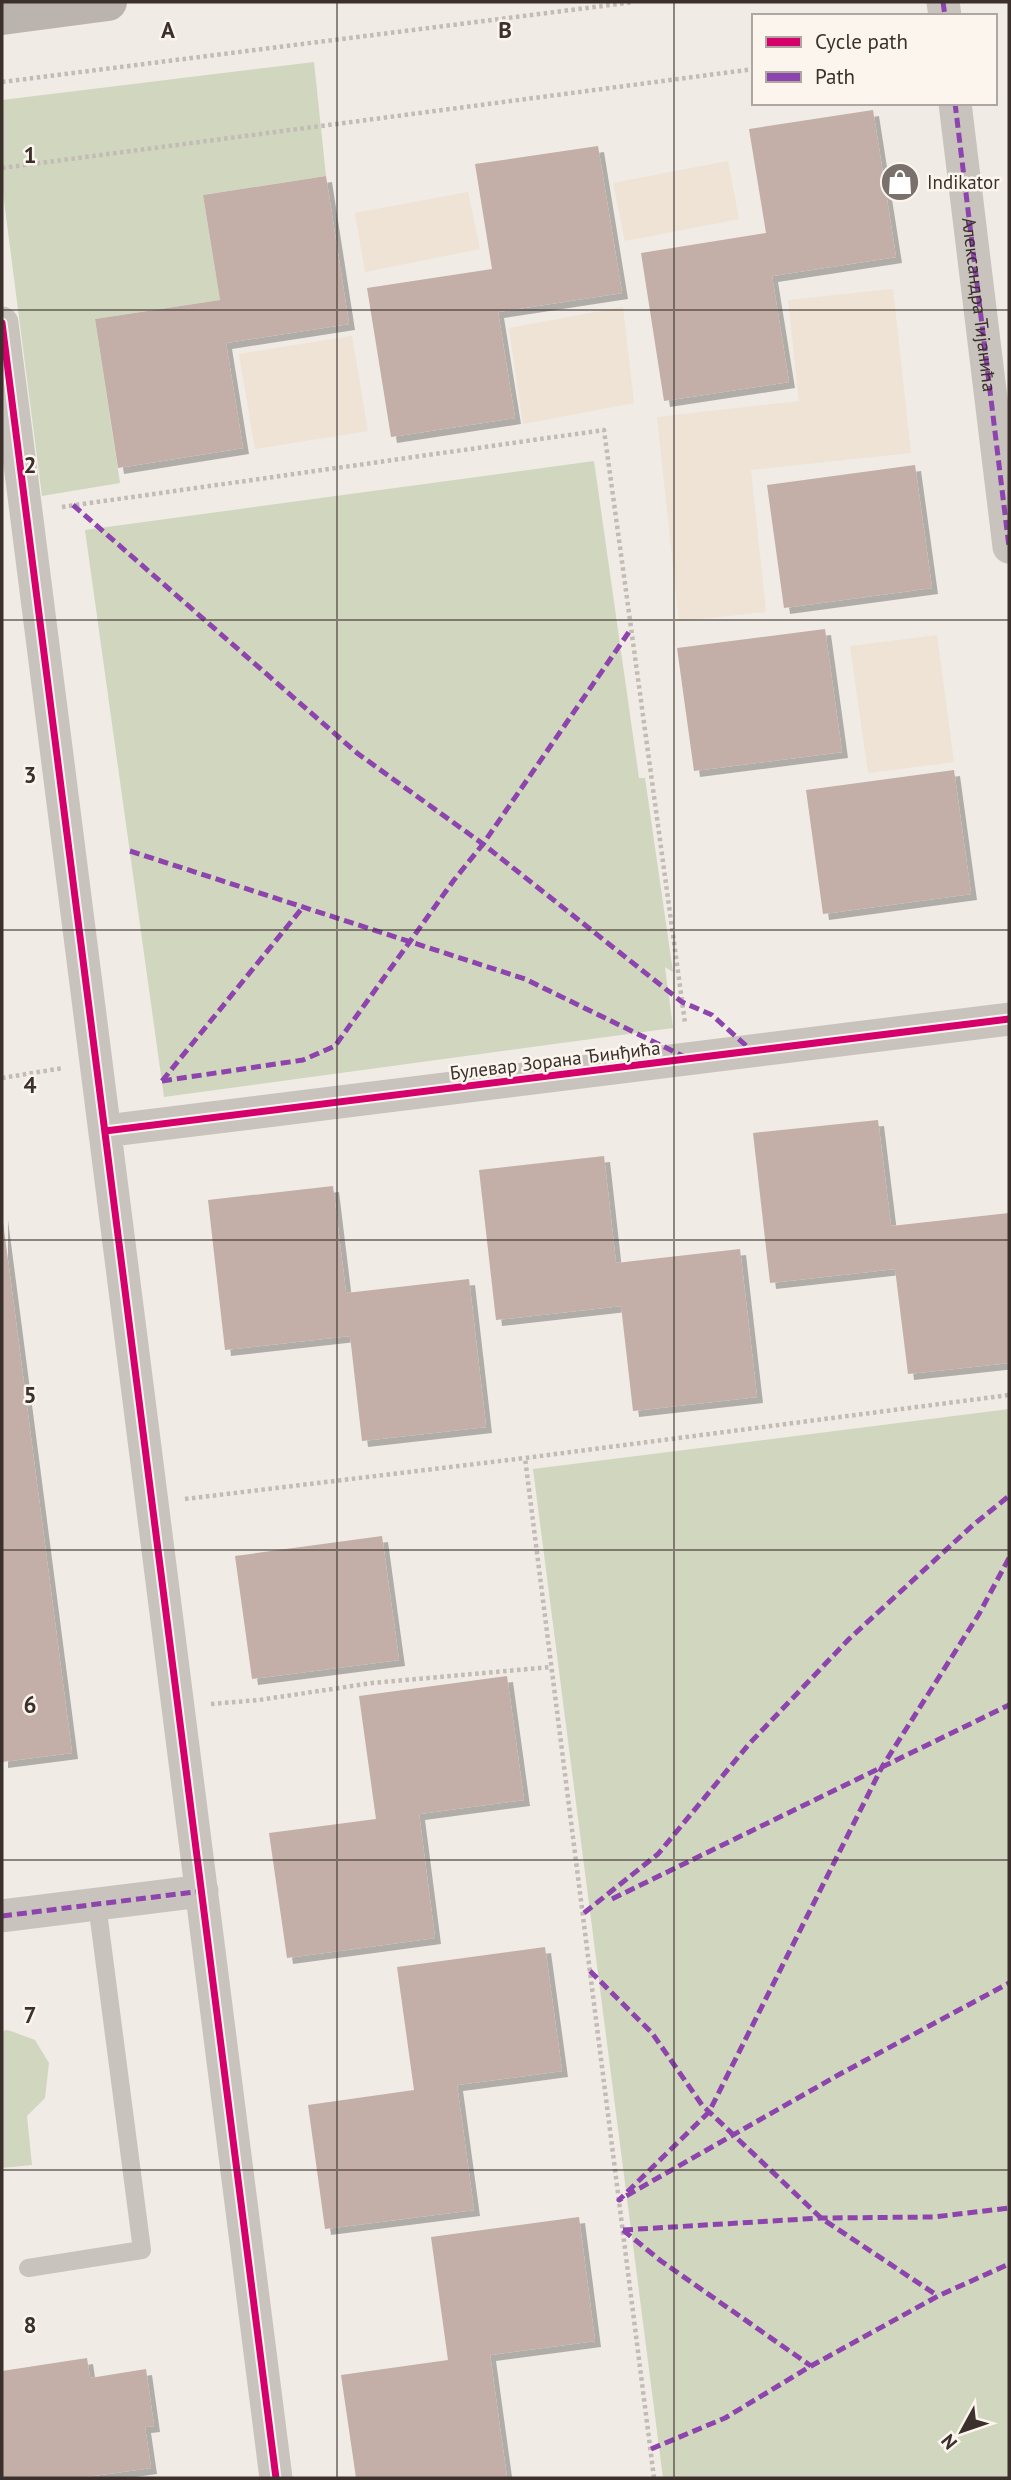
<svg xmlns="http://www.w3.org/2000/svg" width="1011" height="2480" font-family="'PT Sans',sans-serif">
<defs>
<filter id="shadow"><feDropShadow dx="6" dy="6" stdDeviation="0" flood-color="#0004"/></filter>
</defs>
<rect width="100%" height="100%" fill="#f0ebe5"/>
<!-- green -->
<path fill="#d1d6bf" d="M314,62l12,114 -123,19 17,105 -125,19 25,164 -78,13 -40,-311v-85z
M594,461l45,317h6l28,194 -8,-5 8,61 -509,69 -79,-567z
M1009,1409v1069h-346l-130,-1009z
M8,2030l27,10 14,23 -4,35 -18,18 5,49 -30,3v-137z"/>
<!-- plaza -->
<path fill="#eee3d5" d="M728,161l11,58 -114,22 -12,-58z
M468,192l12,57 -115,23 -10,-59z
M893,289l18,164 -160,17 15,142 -87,9 -22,-204 142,-16 -11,-101z
M623,307l11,96 -111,21 -14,-96z
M352,336l16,95 -113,18 -16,-95z
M937,635l17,127 -86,11 -18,-127z"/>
<!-- building -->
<path fill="#c3afa7" filter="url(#shadow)" d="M873,110l23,147 -124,19 17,106 -125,19 -23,-148 125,-20 -17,-104z
M598,146l24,147 -124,19 17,106 -124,19 -24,-149 125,-19 -17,-105z
M326,176l23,148 -123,19 17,105 -125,20 -23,-149 125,-19 -17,-105z
M915,465l17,123 -148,20 -17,-123z
M825,629l17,123 -148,19 -17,-123z
M954,770l17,124 -148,20 -17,-124z
M878,1120l13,106 118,-13v150l-101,11 -13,-105 -125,14 -17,-150z
M604,1156l12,107 124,-14 17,148 -124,14 -12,-105 -125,14 -17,-150z
M333,1186l13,107 123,-14 17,148 -124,14 -12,-105 -125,14 -17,-150z
M2,1214l70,539 -70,9z
M382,1536l17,124 -147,19 -17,-123z
M507,1676l17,124 -105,14 16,124 -148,20 -18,-125 107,-14 -17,-123z
M545,1947l17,124 -105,14 17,125 -149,19 -17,-124 106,-15 -17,-123z
M579,2217l16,124 -105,14 17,123h-151l-15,-103 107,-15 -17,-123z
M87,2358l3,20 56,-9 8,57 -9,1 6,41 -73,10h-74l-2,-2v-105z"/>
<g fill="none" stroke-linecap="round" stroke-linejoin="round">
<!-- path -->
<path stroke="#c2bbb6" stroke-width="4.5" stroke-dasharray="3.5 3.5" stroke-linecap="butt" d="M2,82l632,-80
M2,168l752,-99
M62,507l542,-77 81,593
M2,1078l61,-10
M185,1499l340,-41
M211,1704l48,-4 113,-17 179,-16
M654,2478l-129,-1020 484,-63"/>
<!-- lane -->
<path stroke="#c9c3be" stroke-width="18" d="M28,2268l114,-18 -45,-346"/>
<!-- street -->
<path stroke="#c9c3be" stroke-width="33" d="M943,2l2,14
M955,103l54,444
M2,323l274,2155
M105,1131l904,-112
M2,1916l200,-25"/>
<!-- secondary -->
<path stroke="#bab3ae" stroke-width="38" d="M2,16l106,-14"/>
<!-- quiet -->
<g stroke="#8e44ad" stroke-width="5" stroke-dasharray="10 5" stroke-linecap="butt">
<path d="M943,2l2,14"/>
<path id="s1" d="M955,103l54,444"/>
<path d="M73,505l284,248 126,91 199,158 30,13 40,36"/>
<path d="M130,851l395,128 162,79"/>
<path d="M162,1081l141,-21 32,-14 119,-166 29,-36 148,-215"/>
<path d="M162,1081l141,-174"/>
<path d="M1009,1558l-30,56 -97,153 -173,345 -90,88 221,-126 169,-91"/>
<path d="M612,1899l397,-194"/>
<path d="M584,1913l74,-59 91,-110 100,-105 124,-114 36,-29"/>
<path d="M2,1916l200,-25"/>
<path d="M590,1971l62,62 50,72 119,113 117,78"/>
<path d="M623,2230l198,-12 113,-1 75,-9"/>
<path d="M623,2230l38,31 150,105"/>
<path d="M651,2449l74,-31 86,-52 127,-70 71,-32"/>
</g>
<!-- cycleway casing -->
<g stroke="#fbf5ee" stroke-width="11">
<path id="cycleway" d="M2,323l274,2155
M105,1131l904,-112"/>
</g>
<!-- cycleway -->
<use href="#cycleway" stroke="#d6006c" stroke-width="7"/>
</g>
<!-- grid -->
<path fill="none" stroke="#3b302b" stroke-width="2" stroke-opacity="0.55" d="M337,2v2476M674,2v2476M2,310h1007M2,620h1007M2,930h1007M2,1240h1007M2,1550h1007M2,1860h1007M2,2170h1007"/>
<!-- icons -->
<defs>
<g id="shop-disc" transform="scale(2.0125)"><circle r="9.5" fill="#7a716c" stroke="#fbf5ee"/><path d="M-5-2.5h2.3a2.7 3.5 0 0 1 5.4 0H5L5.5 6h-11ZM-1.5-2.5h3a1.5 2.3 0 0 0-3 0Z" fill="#fff"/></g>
</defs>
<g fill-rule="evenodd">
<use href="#shop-disc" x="900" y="182"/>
</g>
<g text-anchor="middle" stroke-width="5" stroke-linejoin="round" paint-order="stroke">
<!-- poi labels -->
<g font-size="19" fill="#3b302b" stroke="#fbf5ee" text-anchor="start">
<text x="927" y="189">Indikator</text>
</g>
<!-- street labels -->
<g font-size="19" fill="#3b302b" stroke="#fbf5ee">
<text dy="7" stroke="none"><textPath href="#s1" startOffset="203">Александра Тијанића</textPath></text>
<text transform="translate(555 1060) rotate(-7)" y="7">Булевар Зорана Ђинђића</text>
</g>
</g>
<g font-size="23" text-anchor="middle" font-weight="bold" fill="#3b302b" stroke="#fbf5ee" stroke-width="5" stroke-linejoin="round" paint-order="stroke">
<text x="168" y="38">A</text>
<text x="505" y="38">B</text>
<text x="30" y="163">1</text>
<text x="30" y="473">2</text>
<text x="30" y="783">3</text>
<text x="30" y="1093">4</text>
<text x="30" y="1403">5</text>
<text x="30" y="1713">6</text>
<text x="30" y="2023">7</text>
<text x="30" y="2333">8</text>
</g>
<!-- border -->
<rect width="1011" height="2480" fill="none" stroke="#3b302b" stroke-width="7"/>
<!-- legend -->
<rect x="752" y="14" width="245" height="91" fill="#fbf5ee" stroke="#aea6a0" stroke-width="2"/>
<rect x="766" y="37" width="35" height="10" fill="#d6006c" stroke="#aea6a0" stroke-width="2"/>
<text x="815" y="49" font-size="21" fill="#3b302b">Cycle path</text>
<rect x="766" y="72" width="35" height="10" fill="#8e44ad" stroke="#aea6a0" stroke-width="2"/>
<text x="815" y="84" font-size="21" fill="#3b302b">Path</text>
<!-- north arrow -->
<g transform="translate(962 2431) rotate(230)" stroke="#fbf5ee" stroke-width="5" paint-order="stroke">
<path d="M0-5L12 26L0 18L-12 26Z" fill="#3b302b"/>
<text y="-10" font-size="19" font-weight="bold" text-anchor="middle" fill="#3b302b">N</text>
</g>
</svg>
